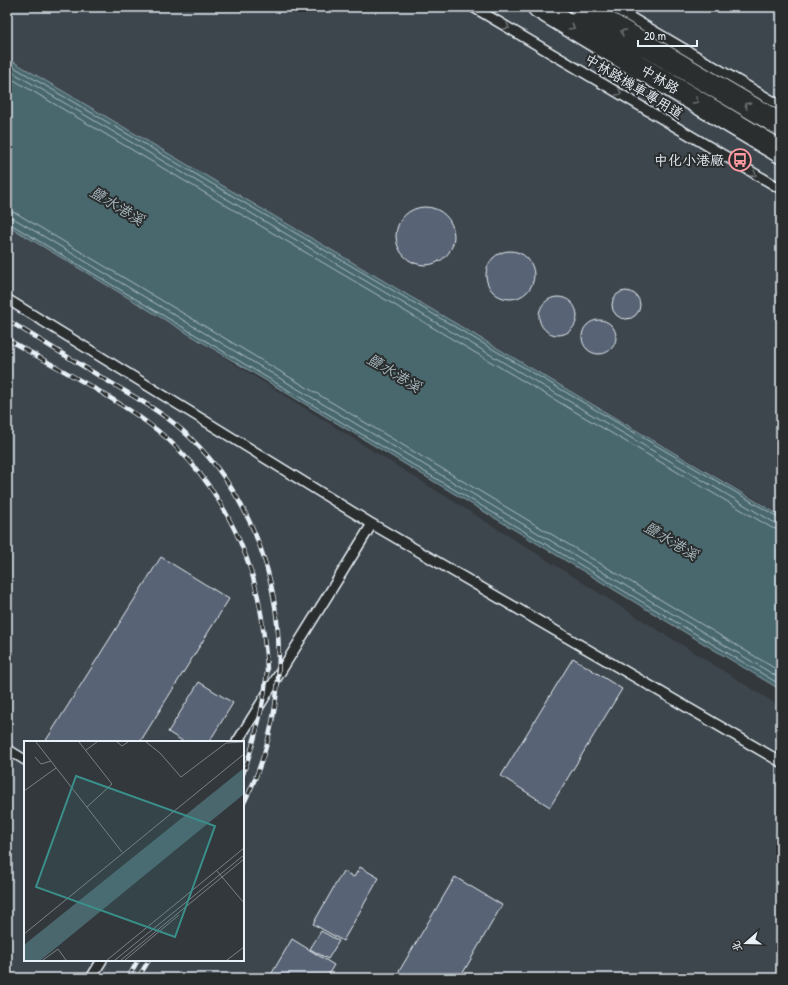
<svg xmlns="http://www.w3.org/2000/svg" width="788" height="985" font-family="'Patrick Hand','LXGW WenKai TC',sans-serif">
<rect width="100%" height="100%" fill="#33383c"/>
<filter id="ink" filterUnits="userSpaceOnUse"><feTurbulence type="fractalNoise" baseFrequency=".025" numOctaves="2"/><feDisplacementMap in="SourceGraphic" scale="8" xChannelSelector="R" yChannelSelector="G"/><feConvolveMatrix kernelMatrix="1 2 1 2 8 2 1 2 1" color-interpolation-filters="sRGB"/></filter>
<g filter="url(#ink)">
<!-- built -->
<path fill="#3e454d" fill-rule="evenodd" d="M7,7h774v507l-774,-452z
M7,221l774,486v271h-774zM25,742h218v218h-218z"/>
<!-- water -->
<path fill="#4a676e" stroke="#899ea5" d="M7,58l774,458v174l-774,-465z"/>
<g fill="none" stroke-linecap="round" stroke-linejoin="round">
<!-- shore -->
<path stroke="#a9bac1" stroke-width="1" d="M7,63l774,456
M7,69l768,454 6,1
M7,76l765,452 9,2
M7,211l9,2 765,459
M7,217l6,1 768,461
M7,222l774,463"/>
</g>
<!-- building -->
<path fill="#596474" stroke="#e8f1f8" d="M396 236a29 29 0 1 1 58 0a29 29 0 1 1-58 0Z
M486 275a24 24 0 1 1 48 0a24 24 0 1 1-48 0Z
M612 305a14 14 0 1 1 28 0a14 14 0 1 1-28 0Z
M539 316a19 19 0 1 1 38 0a19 19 0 1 1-38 0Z
M582 337a17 17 0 1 1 34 0a17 17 0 1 1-34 0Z
M161,557l68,42 -89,143h-95z
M573,658l49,31 -72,118 -49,-31z
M199,682l34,21 -24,39h-25l-16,-10z
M360,867l19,11 -36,63 -30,-17 30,-53 11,6z
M455,877l47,28 -42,73h-65z
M321,931l18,10 -11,18 -18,-10z
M292,939l42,26 -8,13h-57z"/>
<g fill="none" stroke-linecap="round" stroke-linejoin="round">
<!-- service casing -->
<g stroke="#e8f1f8" stroke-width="12">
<path id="service" d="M473,7l308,182
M613,7l168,99
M7,299l365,225 409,238
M237,742l135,-218
M7,749l18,11
M91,978l11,-18"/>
</g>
<!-- tertiary casing -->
<g stroke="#e8f1f8" stroke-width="25">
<path id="tertiary" d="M539,7l242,145
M581,7l200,118"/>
</g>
<!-- service -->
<use href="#service" stroke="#2a2d2e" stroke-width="9"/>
<!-- tertiary -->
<use href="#tertiary" stroke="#2a2d2e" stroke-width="22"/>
<!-- rail casing -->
<g stroke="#e8f1f8" stroke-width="4.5">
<path id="rail" d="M7,320c35,21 70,43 106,64 23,14 49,28 69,46 104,93 124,253 61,375
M7,339c46,27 95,51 138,82 69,49 112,133 119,216 1,11 3,23 3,34 -3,35 -12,70 -24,103
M128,978l10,-18
M138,978l11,-18"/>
</g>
<!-- rail -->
<use href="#rail" stroke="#2a2d2e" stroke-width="3" stroke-dasharray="9" stroke-linecap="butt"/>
</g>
<!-- one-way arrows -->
<defs><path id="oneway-chevron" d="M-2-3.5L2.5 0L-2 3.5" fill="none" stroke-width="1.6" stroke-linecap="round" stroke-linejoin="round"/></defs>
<g stroke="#6c7275">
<use href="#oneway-chevron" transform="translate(507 27) rotate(31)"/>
<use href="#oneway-chevron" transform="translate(572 27) rotate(31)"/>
<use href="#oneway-chevron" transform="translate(623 32) rotate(-149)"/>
<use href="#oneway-chevron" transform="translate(619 93) rotate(31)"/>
<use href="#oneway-chevron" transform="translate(696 101) rotate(31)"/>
<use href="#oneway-chevron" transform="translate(747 105) rotate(-149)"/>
<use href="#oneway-chevron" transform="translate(754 174) rotate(31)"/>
</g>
</g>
<!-- icons -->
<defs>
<g id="bus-ring" transform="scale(1.15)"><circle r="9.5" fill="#2a2d2e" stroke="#ff9aa2" stroke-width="1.5"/><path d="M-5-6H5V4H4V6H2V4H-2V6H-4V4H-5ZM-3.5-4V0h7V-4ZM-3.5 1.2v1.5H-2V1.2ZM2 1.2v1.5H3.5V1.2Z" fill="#ff9aa2"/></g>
</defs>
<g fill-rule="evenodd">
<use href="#bus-ring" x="740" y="160"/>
</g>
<g text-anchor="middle" stroke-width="4" stroke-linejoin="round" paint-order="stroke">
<!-- street labels -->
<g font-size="14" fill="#e8f1f8" stroke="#2a2d2e">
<text transform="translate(660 79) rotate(31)" y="5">中林路</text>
<text transform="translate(634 86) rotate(31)" y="5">中林路機車專用道</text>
</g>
<!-- poi labels -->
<g font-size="14" fill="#e8f1f8" stroke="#2a2d2e" text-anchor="end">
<text x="724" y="165">中化小港廠</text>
</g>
<!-- water labels -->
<g font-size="15" font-style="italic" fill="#a9bac1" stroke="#2a2d2e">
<text transform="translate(117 206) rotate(31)" y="5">鹽水港溪</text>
<text transform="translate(394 373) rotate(31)" y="5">鹽水港溪</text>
<text transform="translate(671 541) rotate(31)" y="5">鹽水港溪</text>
</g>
</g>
<!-- overview -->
<g transform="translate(24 741)">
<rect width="220" height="220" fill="#33383c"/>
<path d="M220,27v26l-203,166h-17v-15z" fill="#4a676e"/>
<path fill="none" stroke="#7b8287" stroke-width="1" d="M12,1l86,110M55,1l33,42 -25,23M93,1l5,4 6,-4M122,1l14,11 21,24 45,-34 18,-1M62,9l11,-8M11,16l6,7 10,-3M0,50l32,-23M193,130l27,32M0,193l220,-180M19,219l15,-11 8,11M83,219l137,-112M91,219l129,-105M97,219l123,-101M101,219l54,-45M203,219l17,-13"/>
<path fill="#3a8f8a" fill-opacity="0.15" stroke="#3a8f8a" stroke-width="2" d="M52,35l139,50 -40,111 -139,-50z"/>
<rect width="220" height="220" fill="none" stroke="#e8f1f8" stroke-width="2"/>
</g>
<!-- margin -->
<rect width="788" height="985" fill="none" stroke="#2a2d2e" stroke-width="24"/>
<rect x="12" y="12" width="764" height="961" fill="none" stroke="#e8f1f8" stroke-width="1.5" filter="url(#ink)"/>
<!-- north arrow -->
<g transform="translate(746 943) rotate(250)" stroke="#2a2d2e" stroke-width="3" paint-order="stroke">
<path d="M0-3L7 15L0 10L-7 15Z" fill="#e8f1f8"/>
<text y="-6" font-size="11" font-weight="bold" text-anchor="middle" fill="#e8f1f8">北</text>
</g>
<!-- scale -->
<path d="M638 40v6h59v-6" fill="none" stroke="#e8f1f8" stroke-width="2"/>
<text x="644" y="40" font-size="12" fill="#e8f1f8" stroke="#2a2d2e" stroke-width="3" paint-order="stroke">20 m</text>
</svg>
